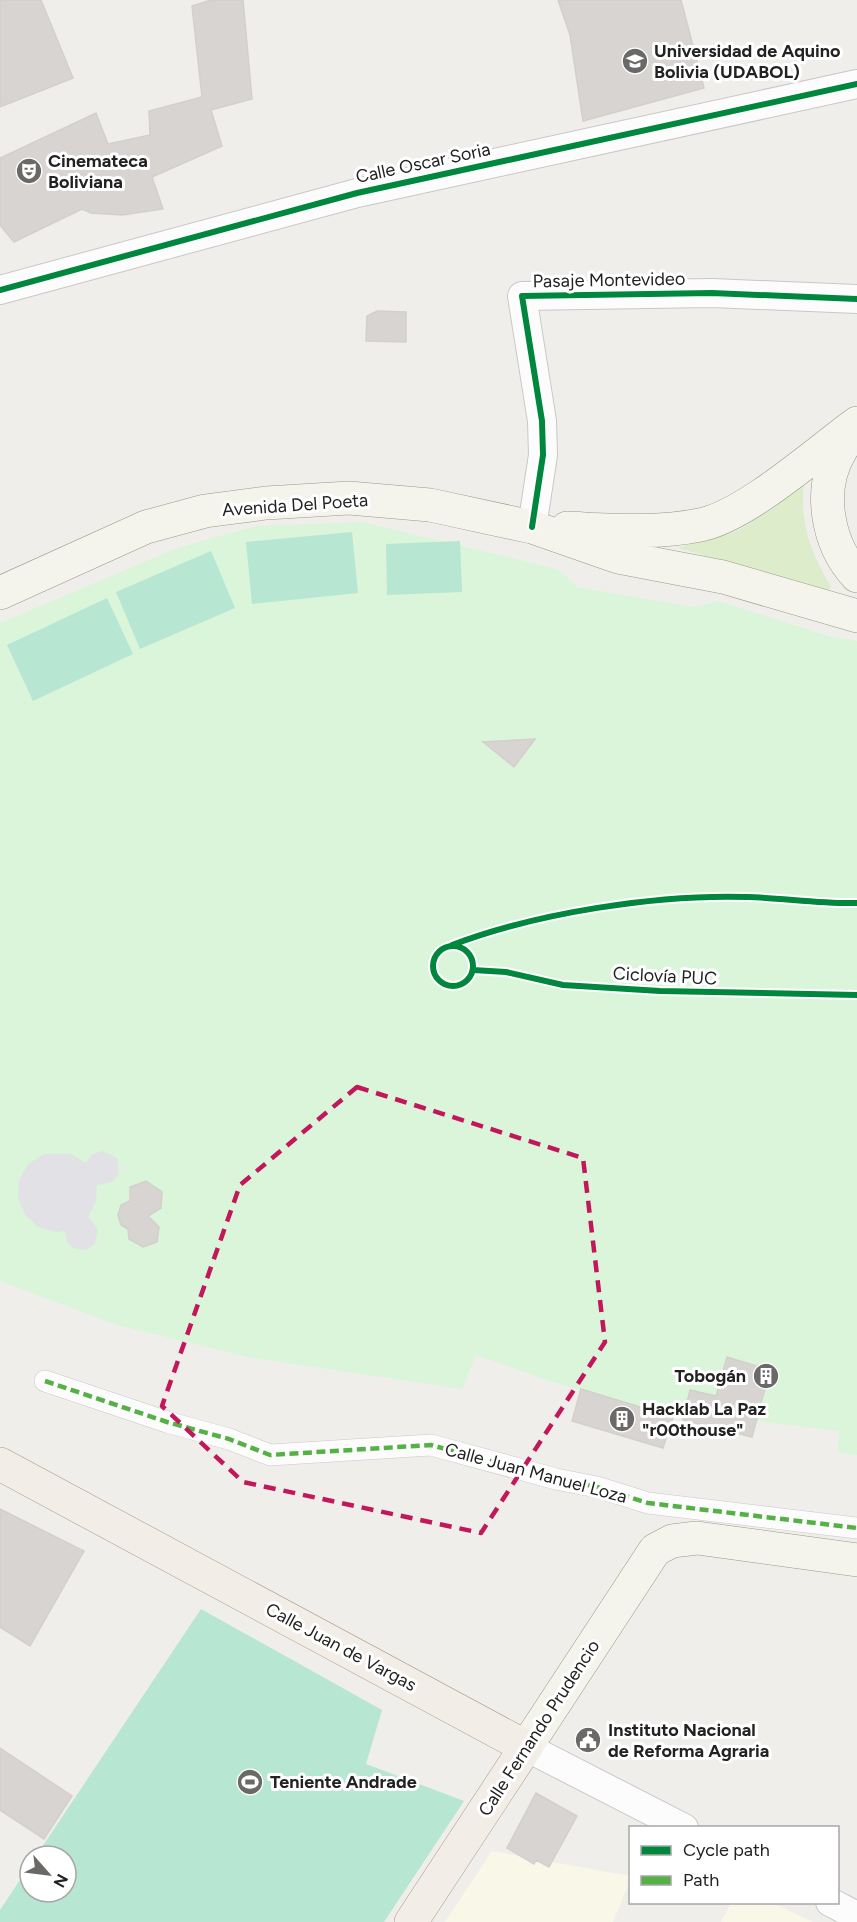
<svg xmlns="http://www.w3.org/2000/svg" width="857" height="1922" font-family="Figtree,sans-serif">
<rect width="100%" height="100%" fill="#f0eeeb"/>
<!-- education -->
<path fill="#f8f7e8" d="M492,1851l138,25v5l-17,41h-168z
M731,1903h42l40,19h-92z"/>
<!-- grass -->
<path fill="#ddeccb" d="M804,480c-4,44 5,69 27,107l-2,4 -151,-43 61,-18 37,-24z"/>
<!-- park -->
<path fill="#daf5da" d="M362,522l196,47 19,18 117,20 24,-6 111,35 28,5v814l-19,-3 1,-21 -83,-10 -4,16 -196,-54 -80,-28 -14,34 -214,-32 -131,-32 -117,-44v-658l177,-75 79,-22z"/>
<!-- pitch -->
<path fill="#b7e6d2" d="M352,532l6,61 -106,11 -6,-62z
M460,541l2,51 -75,3 -1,-51z
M211,551l24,57 -95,41 -24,-57z
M107,598l26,56 -100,47 -26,-56z
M201,1609l181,101 -16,54 98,37 -80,121h-384v-12l30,-45v27h36v-36h-30z"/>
<!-- plaza -->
<path fill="#e2e1e5" d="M103,1151l14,7 2,16 -7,8 -15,3 -1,16 -8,16 10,12 -3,15 -9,6 -11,-1 -8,-7 -2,-11 -9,1 -18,-5 -13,-12 -7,-17 1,-18 9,-16 16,-10h27l15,9 6,-9z"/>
<!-- building -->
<path fill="#d7d4d2" stroke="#d3d0cc" stroke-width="1.5" d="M0,0h41l32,78 -73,29z
M211,0h32l9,99 -41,11 11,36 -70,31 11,32 -41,6 -31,-2 -9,-4 -68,33 -14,-17v-67l96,-45 12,31 42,-9 -1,-24 53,-14 -10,-91z
M558,0h123l23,88 -121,33 -13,-86z
M377,311l29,1v30l-40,-1 1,-25z
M535,739l-21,28 -31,-25z
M146,1181l16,11 -1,16 -13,8 11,11 -2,15 -14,5 -14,-8 -1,-10 -7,-4 -3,-10 3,-10 9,-4v-14z
M727,1357l43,13 -18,67 -69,-17 7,-30 26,6z
M581,1389l92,28 -10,31 -91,-27z
M0,1509l84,42 -54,95 -30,-19z
M0,1748l72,48 -28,43 -44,-29z
M536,1793l41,23 -28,51 -13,-7 -2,4 -27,-16z"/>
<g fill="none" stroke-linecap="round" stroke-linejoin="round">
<!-- pedestrian casing -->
<g stroke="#c9c8c7" stroke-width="22">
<path id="pedestrian" d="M45,1381l122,41 62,17 41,16 161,-10 125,34 41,8 51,16 209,25"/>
</g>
<!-- minor casing -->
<g stroke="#c9c8c7" stroke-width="30">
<path id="minor" d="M0,290l357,-97 500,-109
M532,527l11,-72 -1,-34 -20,-125 190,-3 145,6
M526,1747l158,81
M830,1902l27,14"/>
</g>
<!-- secondary casing -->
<g stroke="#999a82" stroke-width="34">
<path id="secondary" d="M856,431c-5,6 -11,12 -15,19 -24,39 -14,94 16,126
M567,528c44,2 89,6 133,-3 46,-9 117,-73 157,-102
M0,593l146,-66 59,-16 61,-8 83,-5 81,7 102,22 86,30 105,20 134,39
M526,1747l129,-197 17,-9 25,-3 160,22"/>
</g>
<!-- primary casing -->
<g stroke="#a79c86" stroke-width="34">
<path id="primary" d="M0,1464l526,283 -115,175"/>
</g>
<!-- pedestrian -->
<use href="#pedestrian" stroke="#fdfcfc" stroke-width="21"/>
<!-- minor -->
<use href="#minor" stroke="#fdfcfc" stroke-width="28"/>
<!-- secondary -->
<use href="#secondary" stroke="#f4f4ed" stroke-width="33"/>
<!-- primary -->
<use href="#primary" stroke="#f3ede7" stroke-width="33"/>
<!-- quiet -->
<path stroke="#55b145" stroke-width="4.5" stroke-dasharray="9 4.5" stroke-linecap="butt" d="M45,1381l122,41 62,17 41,16 161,-10 125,34 41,8 51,16 209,25"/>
<!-- cycleway casing -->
<g stroke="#fff" stroke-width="10">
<path id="cycleway" d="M0,290l357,-97 500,-109
M532,527l11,-72 -1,-34 -20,-125 190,-3 145,6
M452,945c84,-32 205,-51 296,-48 36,1 72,7 109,6
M433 966a20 20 0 1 1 40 0a20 20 0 1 1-40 0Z
M473,970l33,2 57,13 97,6 197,4"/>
</g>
<!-- cycleway -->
<use href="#cycleway" stroke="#00873e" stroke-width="6"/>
</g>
<!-- marked area -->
<path fill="none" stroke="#c2185b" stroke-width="4.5" stroke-dasharray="12 8" stroke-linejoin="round" d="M357,1087l226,71 22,184 -124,191 -238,-51 -81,-76 78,-221z"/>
<!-- icons -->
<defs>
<g id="university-disc" transform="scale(1.35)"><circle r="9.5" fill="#6a6968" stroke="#fff"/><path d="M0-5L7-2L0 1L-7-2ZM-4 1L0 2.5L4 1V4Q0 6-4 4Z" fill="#fff"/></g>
<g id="theatre-disc" transform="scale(1.35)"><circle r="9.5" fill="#6a6968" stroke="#fff"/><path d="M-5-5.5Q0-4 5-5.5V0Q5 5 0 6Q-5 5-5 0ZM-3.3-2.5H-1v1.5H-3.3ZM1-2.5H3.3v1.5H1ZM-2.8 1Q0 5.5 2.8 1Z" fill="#fff"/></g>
<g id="building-disc" transform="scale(1.35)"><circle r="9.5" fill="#6a6968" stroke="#fff"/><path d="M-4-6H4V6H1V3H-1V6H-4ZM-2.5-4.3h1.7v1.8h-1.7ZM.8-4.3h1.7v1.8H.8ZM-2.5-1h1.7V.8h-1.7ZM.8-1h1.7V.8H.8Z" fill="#fff"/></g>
<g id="civic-disc" transform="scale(1.35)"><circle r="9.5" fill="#6a6968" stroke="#fff"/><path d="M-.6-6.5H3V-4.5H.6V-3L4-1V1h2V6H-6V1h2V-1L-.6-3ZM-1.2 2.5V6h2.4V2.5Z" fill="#fff"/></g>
<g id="stadium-disc" transform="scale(1.35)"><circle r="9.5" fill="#6a6968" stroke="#fff"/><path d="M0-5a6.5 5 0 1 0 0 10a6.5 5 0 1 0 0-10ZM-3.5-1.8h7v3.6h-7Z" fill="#fff"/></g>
</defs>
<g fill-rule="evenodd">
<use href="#university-disc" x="635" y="61"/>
<use href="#theatre-disc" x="29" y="171"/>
<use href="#building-disc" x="766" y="1376"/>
<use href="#building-disc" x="622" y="1419"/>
<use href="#civic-disc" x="588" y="1740"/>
<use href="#stadium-disc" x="250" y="1782"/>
</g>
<g text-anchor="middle" stroke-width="6" stroke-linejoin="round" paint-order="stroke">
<!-- poi labels -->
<g font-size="18" font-weight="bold" fill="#222" stroke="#fff" text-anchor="start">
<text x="654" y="57">Universidad de Aquino<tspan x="654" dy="21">Bolivia (UDABOL)</tspan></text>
<text x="48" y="167">Cinemateca<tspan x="48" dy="21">Boliviana</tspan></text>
<text x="746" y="1382" text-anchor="end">Tobogán</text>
<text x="642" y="1415">Hacklab La Paz<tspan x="642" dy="21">"r00thouse"</tspan></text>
<text x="608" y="1736">Instituto Nacional<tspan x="608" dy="21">de Reforma Agraria</tspan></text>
<text x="270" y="1788">Teniente Andrade</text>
</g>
<!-- street labels -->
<g font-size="18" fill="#222" stroke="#fff">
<text transform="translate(423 163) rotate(-12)" y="6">Calle Oscar Soria</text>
<text transform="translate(609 280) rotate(-1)" y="6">Pasaje Montevideo</text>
<text transform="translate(295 505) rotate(-4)" y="6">Avenida Del Poeta</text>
<text transform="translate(665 976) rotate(3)" y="6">Ciclovía PUC</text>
<text transform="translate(536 1473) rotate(15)" y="6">Calle Juan Manuel Loza</text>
<text transform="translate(341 1647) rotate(28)" y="6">Calle Juan de Vargas</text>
<text transform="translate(539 1728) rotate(-57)" y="6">Calle Fernando Prudencio</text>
</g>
</g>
<!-- legend -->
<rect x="629" y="1826" width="210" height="78" fill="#ffffff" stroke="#a7a7a7" stroke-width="1.5"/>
<rect x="641" y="1846" width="30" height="9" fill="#00873e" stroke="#a7a7a7" stroke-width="1.5"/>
<text x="683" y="1856" font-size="18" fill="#222222">Cycle path</text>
<rect x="641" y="1876" width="30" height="9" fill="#55b145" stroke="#a7a7a7" stroke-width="1.5"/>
<text x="683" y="1886" font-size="18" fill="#222222">Path</text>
<!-- north arrow -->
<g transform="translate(48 1874) rotate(118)"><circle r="28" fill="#ffffff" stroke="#a7a7a7" stroke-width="1.5"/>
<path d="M0-4.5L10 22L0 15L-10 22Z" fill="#6a6968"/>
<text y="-9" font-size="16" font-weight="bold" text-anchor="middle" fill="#222222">N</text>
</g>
</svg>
